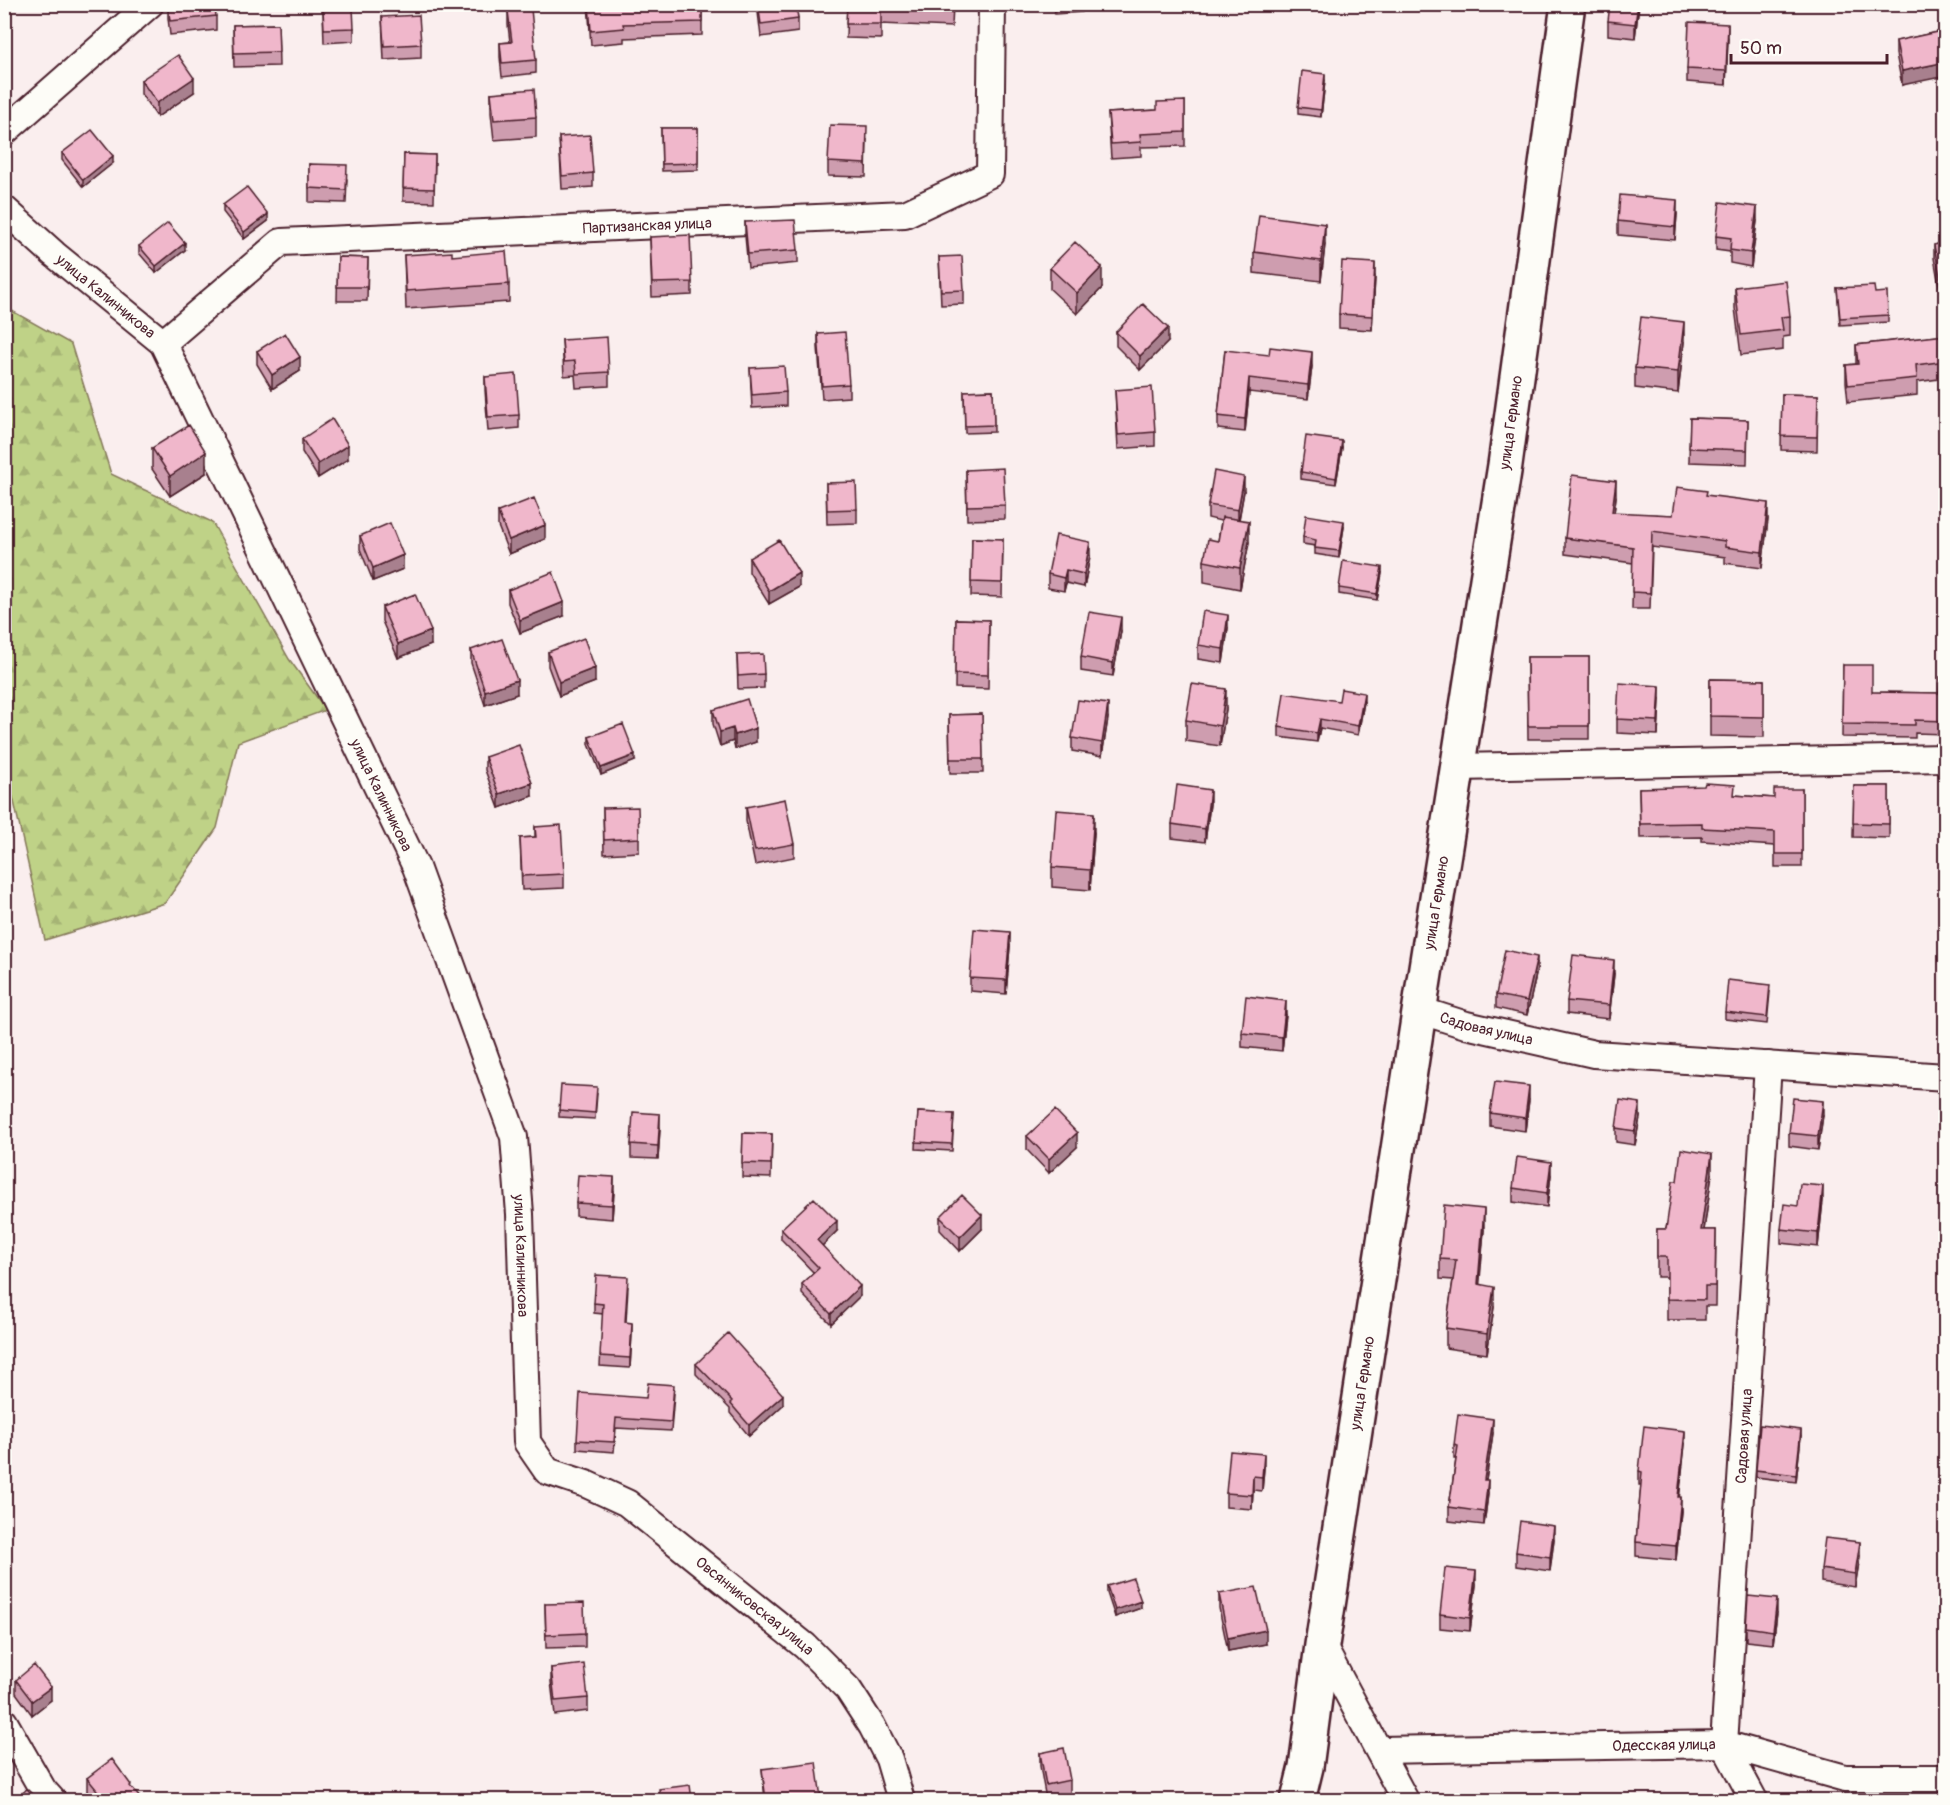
<svg xmlns="http://www.w3.org/2000/svg" width="1950" height="1805" font-family="Pangolin,sans-serif">
<defs>
<pattern id="forest-firs" width="22" height="20" patternUnits="userSpaceOnUse" patternTransform="scale(1.5)"><rect width="22" height="20" fill="#bfd287"/><path d="M5 1l3.5 6h-7zM16 11l3.5 6h-7z" fill="#a6b475"/></pattern>
</defs>
<rect width="100%" height="100%" fill="#faeeee"/>
<filter id="ink" filterUnits="userSpaceOnUse"><feTurbulence type="fractalNoise" baseFrequency=".0167" numOctaves="2"/><feDisplacementMap in="SourceGraphic" scale="12" xChannelSelector="R" yChannelSelector="G"/><feConvolveMatrix kernelMatrix="1 2 1 2 8 2 1 2 1" color-interpolation-filters="sRGB"/></filter>
<g filter="url(#ink)">
<!-- forest -->
<path fill="url(#forest-firs)" stroke="#847859" stroke-width="1.5" d="M4,297l8,14 59,33 40,130 101,48 77,137 37,51 -88,32 -21,86 -52,75 -120,37 -32,-143 -8,6z"/>
<g fill="none" stroke-linecap="round" stroke-linejoin="round">
<!-- street casing -->
<g stroke="#4a1f2b" stroke-width="30">
<g id="street">
<path d="M4,132l146,-128"/>
<path id="s1" d="M4,209l50,45 109,89 253,524 98,270 6,77 7,228 20,29 39,13 41,19 178,143 43,43 24,37 17,33 12,41"/>
<path id="s2" d="M163,343l118,-101 624,-28 85,-40 2,-170"/>
<path d="M1457,767l489,-9"/>
<path id="s3" d="M1419,1010l47,15 128,29 352,23"/>
<path d="M1322,1645l83,155"/>
<path d="M4,1722l39,68 9,10"/>
<path id="s4" d="M1379,1750l345,-6 121,34h101"/>
<path id="s5" d="M1754,1800l-30,-56 44,-679"/>
</g>
</g>
<!-- secondary casing -->
<g stroke="#4a1f2b" stroke-width="38">
<g id="secondary">
<path id="s6" d="M1298,1800l8,-33 16,-122 102,-665 81,-515 63,-461"/>
</g>
</g>
<!-- street -->
<use href="#street" stroke="#fdfcf7" stroke-width="26"/>
<!-- secondary -->
<use href="#secondary" stroke="#fdfcf7" stroke-width="33"/>
</g>
<!-- wall -->
<path fill="#ce9daf" stroke="#4a1f2b" stroke-width="1.5" d="M168,4l48,12v14l-46,5 -2,-17z
M588,4h114v31l-78,3v4l-33,3z
M757,4h39l2,15v13l-37,5z
M847,4h106l-1,23 -71,-3v15l-35,-1z
M1054,4h28v8l-27,2z
M1437,4h24l-1,4z
M1639,4l-4,34 -27,-3v-14z
M323,10l31,18v13l-30,2z
M508,11l28,49v13l-34,4 -2,-20v-14l10,-1 -2,-17z
M382,17l39,27v14l-37,2z
M278,24l1,42 -45,1 -1,-42z
M1946,30l-44,55 -6,-31v-13z
M1728,38l-2,47 -39,-3v-13z
M141,80l53,12 -37,25 -16,-23z
M1325,81l-4,36 -23,-3v-7z
M491,93l45,24v20l-42,3 -3,-27z
M1185,101v45l-44,1v9l-30,2 -3,-45 49,-3z
M661,128h37v42l-36,1z
M559,137l34,36v14l-31,2z
M867,140l-1,37 -38,-1v-14z
M62,153l51,10 -30,24 -21,-27z
M404,154l31,1 -1,47 -31,-1z
M309,164l38,15 -1,24 -37,-1z
M223,205l45,16 -24,18 -21,-27z
M1677,214l-2,26 -57,-5v-14z
M1757,221l-6,46 -21,-4v-11l-14,-2v-14z
M745,222l53,28v13l-50,5 -3,-32z
M650,237l42,45v13l-40,2z
M1946,242v53l-5,1 -7,-38v-13z
M1325,244l-4,37 -67,-8v-21z
M139,246l46,4 -29,23 -17,-20z
M404,255l48,1 57,28v18l-103,7z
M338,257l30,1 -1,43h-30z
M939,257l25,33v14l-23,1z
M1050,268l52,20 -25,26 -27,-25z
M1375,277l-3,53 -33,-2v-14z
M1735,287l55,29v20l-7,1v13l-42,5 -6,-47z
M1837,288l51,27v7l-48,3z
M1116,332l52,10 -28,28 -24,-24z
M818,334l31,50v13l-27,2 -4,-52z
M1946,335v43l-29,4v13l-69,7 -2,-20v-17l10,-1v-19z
M562,340l47,32v14l-33,2 -1,-13 -11,1z
M1684,342l-6,51 -43,-5v-20z
M1225,350l87,16 -4,33 -59,-7 -4,40 -27,-3v-13z
M257,351l43,20 -28,18 -15,-25z
M750,368l36,24v14l-34,2z
M485,377l34,38v13l-31,3 -3,-41z
M993,390l1,42 -29,1 -1,-42z
M1115,390l40,42v14l-37,3z
M1782,394l36,1 -1,56 -36,-1z
M1690,418l58,2 -1,44 -58,-2z
M302,439l46,20 -30,19 -16,-26z
M152,448l54,25 -36,23 -18,-27z
M1342,448l-6,36 -35,-5v-7z
M966,470l39,35v14l-38,1z
M826,483l31,26v14l-30,1z
M1244,491l-5,29 10,22 -9,47 -36,-7v-21l14,-20 3,-20 -13,-3v-13z
M1707,496l61,23 -6,49 -37,-5v-6l-73,-10 -2,62h-18l1,-46 -68,-9v-16l51,-41 -2,16 59,2z
M498,512l47,27 -36,15 -11,-28z
M1344,527l-5,31 -24,-4v-8l-12,-2v-7z
M360,536l43,33 -30,12 -13,-32z
M972,538l31,1 -1,58 -31,-1z
M1090,556l-6,31 -18,-4 -2,8 -16,-3v-14z
M749,558l50,29 -30,17 -20,-32z
M1382,573l-5,27 -38,-6v-6z
M508,590l56,26 -44,17 -12,-30z
M382,607l49,38 -33,13 -16,-37z
M956,619l33,1 -1,69 -33,-1z
M1228,628l-5,35 -25,-4v-14z
M1121,631l-8,45 -32,-5v-14z
M471,650l46,44 -32,11 -14,-42z
M548,652l47,30 -36,14 -11,-30z
M737,655l27,19v14l-26,1z
M1527,657h62v82h-61z
M1843,665l29,27 67,1 7,-15v56l-31,-1v5l-73,-1z
M1710,679l54,1v57l-54,-1z
M1660,699l-2,36 -41,-2v-14z
M1339,701l25,1 -6,33 -38,-7 -3,14 -38,-5v-10z
M1226,709l-6,37 -34,-5v-21z
M713,710l43,32 -21,7 -2,-8 -13,5 -7,-22z
M982,714l1,59h-33l-1,-58z
M1108,718l-6,38 -30,-5v-13z
M589,737l46,24 -34,14 -12,-31z
M485,757l47,39 -33,12 -14,-38z
M1854,786h35v52l-36,-1z
M1639,788l135,10 28,-9v78h-27v-21l-73,-5v-4l-62,1z
M1210,804l-5,38 -33,-4v-14z
M746,807l48,37v13l-39,8 -9,-44z
M603,808l36,30v14l-35,2z
M535,827l29,47v14l-42,2 -2,-52 15,-1z
M1094,833l-4,57 -38,-3v-20z
M1941,879h5v31h-6z
M1010,946l-4,48 -36,-3v-13z
M1537,970l-10,45 -31,-7v-13z
M1614,974l-5,45 -42,-5v-13z
M1770,992l-3,32 -42,-5v-7z
M1286,1015l-4,36 -40,-4v-14z
M597,1094l-2,25 -36,-2v-7z
M1529,1100l-4,31 -35,-5v-13z
M918,1112l36,2 -2,37 -36,-2z
M1823,1115l-5,35 -29,-4v-13z
M1640,1117l-5,28 -19,-3v-14z
M660,1128l-2,31 -27,-1v-14z
M743,1133l29,1 -1,44 -29,-1z
M1027,1136l50,11 -28,26 -22,-23z
M1712,1174l-8,56h12l-1,76h-10v14h-38v-43h-10v-48h9l11,-48z
M1551,1175l-4,32 -34,-5v-14z
M614,1191l-2,28 -36,-3v-13z
M1823,1200l-5,47 -37,-4v-14l17,-23z
M940,1217l42,12 -22,22 -20,-21z
M781,1229l56,2 -15,15 38,50 -29,28 -29,-30v-10l12,-11 -33,-34z
M1484,1230l-5,55 15,22 -7,47 -41,-6v-20l7,-48 -13,-1v-20z
M628,1287l-2,35 6,11 -2,35 -30,-2 3,-52 -9,-1v-10z
M696,1364l87,41 -34,31 -19,-23v-4l-34,-35z
M674,1394l-3,37 -55,-3 -2,24 -37,-3v-9l69,-42z
M1493,1433l-7,47 2,14 -4,31 -35,-4v-14l7,-48h-2v-14z
M1801,1436l-5,46 -40,-5v-7z
M1685,1444l-6,53 2,14 -5,49 -40,-4v-14l5,-57h-2v-14z
M1264,1468l-2,23 -9,-1 -1,19 -26,-2v-14z
M1554,1539l-4,32 -34,-5v-14z
M1860,1556l-5,31 -34,-5v-13z
M1476,1585l-6,46 -30,-3v-14z
M1107,1586l34,22 -26,9 -8,-24z
M1219,1594l47,50 -38,7 -9,-43z
M545,1604l40,29v14l-39,1z
M1777,1613l-4,31 -27,-3v-14z
M551,1668l37,30v13l-33,4 -4,-33z
M16,1680l35,20 -19,15 -16,-22z
M1040,1753l30,27v14l-24,5 -6,-33z
M762,1769l59,29v2h-56z
M87,1778l55,22h-48l-7,-8z"/>
<!-- shaded-wall -->
<path fill="#a8808e" stroke="#4a1f2b" stroke-width="1.5" d="M1638,4h1l-4,34v-14z
M1728,24v14l-2,47v-14z
M1946,62v14l-44,9v-14z
M1325,74v7l-4,36v-7z
M194,78v14l-37,25v-14z
M113,156v7l-30,24v-7z
M1677,200v14l-2,26v-13z
M1757,207v14l-6,46v-14z
M268,214v7l-24,18v-7z
M1325,224v20l-4,37v-20z
M185,243v7l-29,23v-7z
M1375,263v14l-3,53v-14z
M1102,267v21l-25,26v-21z
M1684,322v20l-6,51v-21z
M1168,328v14l-28,28v-14z
M1312,352v14l-4,33v-14z
M300,357v14l-28,18v-14z
M1249,378v14l-4,40v-13z
M1342,441v7l-6,36v-6z
M348,445v14l-30,19v-14z
M206,452v21l-36,23v-20z
M1244,477v14l-6,33v-14z
M1616,481v16l-4,32v-17z
M1768,503v16l-6,49v-16z
M1249,521v21l-9,47v-21z
M1344,521v6l-5,31v-7z
M545,525v14l-36,15v-14z
M1090,542v14l-6,31v-13z
M403,555v14l-30,12v-13z
M1382,567v6l-5,27v-6z
M1066,570v13l-2,8v-13z
M799,573v14l-30,17v-13z
M564,602v14l-44,17v-13z
M1228,615v13l-5,35v-14z
M1121,617v14l-8,45v-13z
M431,631v14l-33,13v-14z
M595,668v14l-36,14v-14z
M517,680v14l-32,11v-14z
M1660,686v13l-2,36v-14z
M1226,689v20l-6,37v-20z
M1364,693v9l-6,33v-9z
M1108,704v14l-6,38v-13z
M1320,719v9l-3,14v-9z
M733,728v13l-13,5v-14z
M756,728v14l-21,7v-14z
M635,755v6l-34,14v-7z
M532,783v13l-33,12v-14z
M1210,790v14l-5,38v-13z
M1094,813v20l-4,57v-20z
M1010,932v14l-4,48v-14z
M1537,957v13l-10,45v-14z
M1614,960v14l-5,45v-14z
M1286,1001v14l-4,36v-14z
M1529,1086v14l-4,31v-13z
M1823,1101v14l-5,35v-14z
M1640,1103v14l-5,28v-14z
M660,1114v14l-2,31v-13z
M1077,1133v14l-28,26v-14z
M1712,1154v20l-11,77v-21z
M1551,1162v13l-4,32v-14z
M614,1177v14l-2,28v-14z
M1823,1186v14l-5,47v-14z
M1484,1209v21l-6,75v-21z
M982,1215v14l-22,22v-14z
M837,1221v10l-20,20v-11z
M860,1286v10l-29,28v-10z
M1494,1287v20l-7,47v-20z
M632,1323v10l-2,35v-10z
M783,1395v10l-34,31v-11z
M1493,1419v14l-9,61v-14z
M1801,1430v6l-5,46v-7z
M1685,1431v13l-7,66v-13z
M1264,1454v14l-2,23v-14z
M1253,1476v14l-1,19v-14z
M1488,1480v14l-4,31v-13z
M1681,1497v14l-5,49v-14z
M1554,1526v13l-4,32v-14z
M1860,1542v14l-5,31v-13z
M1476,1571v14l-6,46v-13z
M1777,1599v14l-4,31v-13z
M1141,1601v7l-26,9v-7z
M1266,1630v14l-38,7v-13z
M51,1687v13l-19,15v-14z"/>
<!-- building -->
<path fill="#f0b7cb" stroke="#4a1f2b" stroke-width="1.5" d="M168,4h46l2,12 -46,5z
M589,4h113v18l-79,2 1,4 -33,3z
M758,4h38l2,15 -37,5z
M847,4h105v8l-71,-2v14h-35z
M1610,4h28l-3,20 -27,-3z
M353,8l1,20 -30,1 -1,-19z
M531,9l5,51 -34,3 -2,-20 12,-1 -4,-31z
M419,15l2,29 -37,2 -2,-29z
M1689,22l39,2 -2,47 -39,-2z
M278,24l1,28 -45,1 -1,-28z
M1946,30v32l-44,9 -6,-30z
M178,55l16,23 -37,25 -16,-23z
M1302,71l23,3 -4,36 -23,-3z
M534,89l2,28 -42,3 -3,-27z
M1185,101v31l-45,2 1,8 -30,2 -3,-31 49,-3v-8z
M830,125l37,1 -1,38 -38,-2z
M661,128h37v35l-36,1z
M92,130l21,26 -30,24 -21,-27z
M590,135l3,38 -31,3 -3,-39z
M404,154l31,1 -1,34 -31,-1z
M309,164l38,1 -1,25 -37,-2z
M247,187l21,27 -24,18 -21,-27z
M1620,195l57,5 -2,27 -57,-6z
M1720,202l37,5 -6,46 -21,-3 1,-12 -15,-2z
M1259,215l66,9 -4,37 -67,-9z
M795,220l3,30 -50,4 -3,-32z
M168,223l17,20 -29,23 -17,-20z
M690,235l2,47 -40,1 -2,-46z
M1075,242l27,25 -25,26 -27,-25z
M1946,242v39l-5,1 -7,-37z
M506,251l3,33 -103,7 -2,-36 48,-3v4z
M962,256l2,34 -23,1 -2,-34z
M338,257l30,1 -1,29h-30z
M1342,261l33,2 -3,53 -33,-2z
M1786,281l4,35 -9,1 2,13 -42,5 -6,-48z
M1874,286l1,7 12,-1 1,23 -48,3 -3,-30z
M1143,304l25,24 -28,28 -24,-24z
M1641,317l43,5 -6,50 -43,-4z
M845,332l4,52 -27,2 -4,-52z
M285,333l15,24 -28,18 -15,-24z
M1946,335v26l-30,4 1,13 -69,7 -2,-20 12,-1 -2,-19z
M607,337l2,35 -33,2 -1,-13 -11,1 -2,-22z
M1270,347l42,5 -4,33 -59,-7 -4,41 -27,-3 7,-66 44,5z
M784,366l2,26 -34,3 -2,-27z
M516,374l3,41 -31,2 -3,-40z
M1152,387l3,45 -37,3 -3,-45z
M993,390l1,35 -29,1 -1,-35z
M1782,394l36,1 -1,42 -36,-1z
M1690,418l58,2 -1,30 -58,-2z
M332,419l16,26 -30,19 -16,-25z
M189,425l17,27 -36,24 -18,-28z
M1306,436l36,5 -6,37 -35,-6z
M1003,468l2,37 -38,1 -1,-36z
M1214,471l30,6 -6,33 -30,-5z
M1572,475l44,6 -4,31 61,3 4,-28 30,4 -1,4 62,8 -6,49 -37,-5v-6l-73,-10 -2,62 -18,-1 1,-45 -68,-9z
M856,482l1,27 -30,1 -1,-27z
M534,498l11,27 -36,15 -11,-28z
M1306,515l38,6 -5,30 -24,-3 1,-8 -13,-3z
M1222,517l27,4 -9,47 -36,-7 4,-22 10,2z
M390,523l13,32 -30,13 -13,-32z
M1056,535l34,7 -6,32 -18,-4 -2,8 -16,-4z
M972,538l31,1 -1,44 -31,-1z
M779,540l20,33 -30,18 -20,-33z
M1343,561l39,6 -5,27 -38,-6z
M553,572l11,30 -44,18 -12,-30z
M415,594l16,37 -33,13 -16,-37z
M1203,611l25,4 -5,34 -25,-4z
M1089,612l32,5 -8,46 -32,-6z
M956,619l33,1 -1,55 -33,-1z
M584,638l11,30 -36,14 -11,-30z
M502,639l15,41 -32,11 -14,-41z
M763,654l1,20 -26,2 -1,-21z
M1527,657h62v69h-61z
M1843,665h29v27l67,1 1,-16 6,1v43l-31,-1v5l-73,-1z
M1710,679l54,1v37l-54,-1z
M1619,683l41,3 -2,35 -41,-2z
M1192,684l34,5 -6,37 -34,-6z
M1341,689l23,4 -6,33 -38,-7 -3,14 -38,-6 5,-34 55,8z
M747,699l9,29 -21,7 -2,-7 -13,4 -7,-22z
M1078,700l30,4 -6,39 -30,-5z
M982,714l1,45h-33l-1,-44z
M623,724l12,31 -34,13 -12,-31z
M519,745l13,38 -33,11 -14,-37z
M1705,783l30,2 -1,10 40,3v-9h28v65h-27v-22l-73,-4v-5l-62,1 -1,-36 65,-2z
M1177,785l33,5 -5,39 -33,-5z
M1854,786h35v38l-36,-1z
M785,799l9,45 -39,7 -9,-44z
M638,807l1,31 -35,2 -1,-32z
M1056,810l38,3 -4,57 -38,-3z
M561,825l3,49 -42,2 -2,-38 16,-1 -1,-10z
M1941,879h5v24h-6z
M974,929l36,3 -4,48 -36,-2z
M1505,950l32,7 -10,44 -31,-6z
M1573,955l41,5 -5,45 -42,-4z
M1728,980l42,5 -3,32 -42,-5z
M1246,996l40,5 -4,36 -40,-4z
M1495,1082l34,4 -4,32 -35,-5z
M561,1085l36,2 -2,26 -36,-3z
M1793,1098l30,3 -5,35 -29,-3z
M1620,1100l20,3 -5,28 -19,-3z
M1055,1110l22,23 -28,26 -22,-23z
M633,1112l27,2 -2,32 -27,-2z
M918,1112l36,2 -2,30 -36,-2z
M743,1133l29,1 -1,30 -29,-1z
M1681,1149l31,5 -11,76h15l-1,56h-10v14l-38,-1v-42h-10v-28h9l7,-48h4z
M1517,1157l34,5 -4,31 -34,-5z
M578,1175l36,2 -2,28 -36,-2z
M1800,1184l23,2 -5,47 -37,-4 3,-25 14,2z
M962,1195l20,20 -22,22 -20,-20z
M814,1198l23,23 -20,19 43,46 -29,28 -29,-30 17,-16 -38,-39z
M1444,1205l40,4 -6,75 16,3 -7,47 -41,-6 10,-68 -16,-1z
M596,1275l32,2 -3,45 7,1 -2,35 -30,-2 3,-52 -9,-1z
M728,1333l55,62 -34,30 -19,-22 2,-2 -36,-37z
M648,1383l26,2 -3,37 -55,-4 -2,24 -37,-2 3,-47 66,5z
M1458,1414l35,5 -9,61h4l-4,32 -35,-5 9,-61 -4,-1z
M1760,1425l41,5 -5,45 -40,-5z
M1644,1426l41,5 -7,66h3l-5,49 -40,-4 6,-70 -3,-1z
M1230,1451l34,3 -2,23 -9,-1 -1,19 -26,-2z
M1520,1521l34,5 -4,31 -34,-5z
M1825,1538l35,4 -5,32 -34,-5z
M1445,1568l31,3 -6,47 -30,-4z
M1133,1578l8,23 -26,9 -8,-24z
M1256,1587l10,43 -38,8 -9,-44z
M1748,1596l29,3 -4,32 -27,-4z
M584,1603l1,30 -39,2 -1,-31z
M584,1664l4,34 -33,3 -4,-33z
M34,1665l17,22 -19,14 -16,-21z
M1064,1748l6,32 -24,5 -6,-32z
M112,1759l19,26 -1,1 12,14h-37l-18,-22z
M816,1762l5,36 -19,2h-36l-4,-31z
M690,1785l2,15h-32l-1,-11z
M27,1789l11,11h-23z"/>
</g>
<g text-anchor="middle" stroke-width="4.5" stroke-linejoin="round" paint-order="stroke">
<!-- street labels -->
<g font-size="15" fill="#4a1f2b" stroke="#fdfcf7">
<text dy="5" stroke="none"><textPath href="#s2" startOffset="522">Партизанская улица</textPath></text>
<text dy="5" stroke="none"><textPath href="#s1" startOffset="134">улица Калинникова</textPath></text>
<text dy="5" stroke="none"><textPath href="#s6" startOffset="1394">улица Германо</textPath></text>
<text dy="5" stroke="none"><textPath href="#s1" startOffset="710">улица Калинникова</textPath></text>
<text dy="5" stroke="none"><textPath href="#s6" startOffset="908">улица Германо</textPath></text>
<text dy="5" stroke="none"><textPath href="#s3" startOffset="70">Садовая улица</textPath></text>
<text dy="5" stroke="none"><textPath href="#s1" startOffset="1196">улица Калинникова</textPath></text>
<text dy="5" stroke="none"><textPath href="#s6" startOffset="422">улица Германо</textPath></text>
<text dy="5" stroke="none"><textPath href="#s5" startOffset="372">Садовая улица</textPath></text>
<text dy="5" stroke="none"><textPath href="#s1" startOffset="1668">Овсянниковская улица</textPath></text>
<text dy="5" stroke="none"><textPath href="#s4" startOffset="285">Одесская улица</textPath></text>
</g>
</g>
<!-- margin -->
<rect width="1950" height="1805" fill="none" stroke="#fdfcf7" stroke-width="24"/>
<rect x="12" y="12" width="1926" height="1781" fill="none" stroke="#4a1f2b" stroke-width="2" filter="url(#ink)"/>
<!-- scale -->
<path d="M1731 54v9h156v-9" fill="none" stroke="#4a1f2b" stroke-width="3"/>
<text x="1740" y="54" font-size="18" fill="#4a1f2b" stroke="#fdfcf7" stroke-width="4.5" paint-order="stroke">50 m</text>
</svg>
